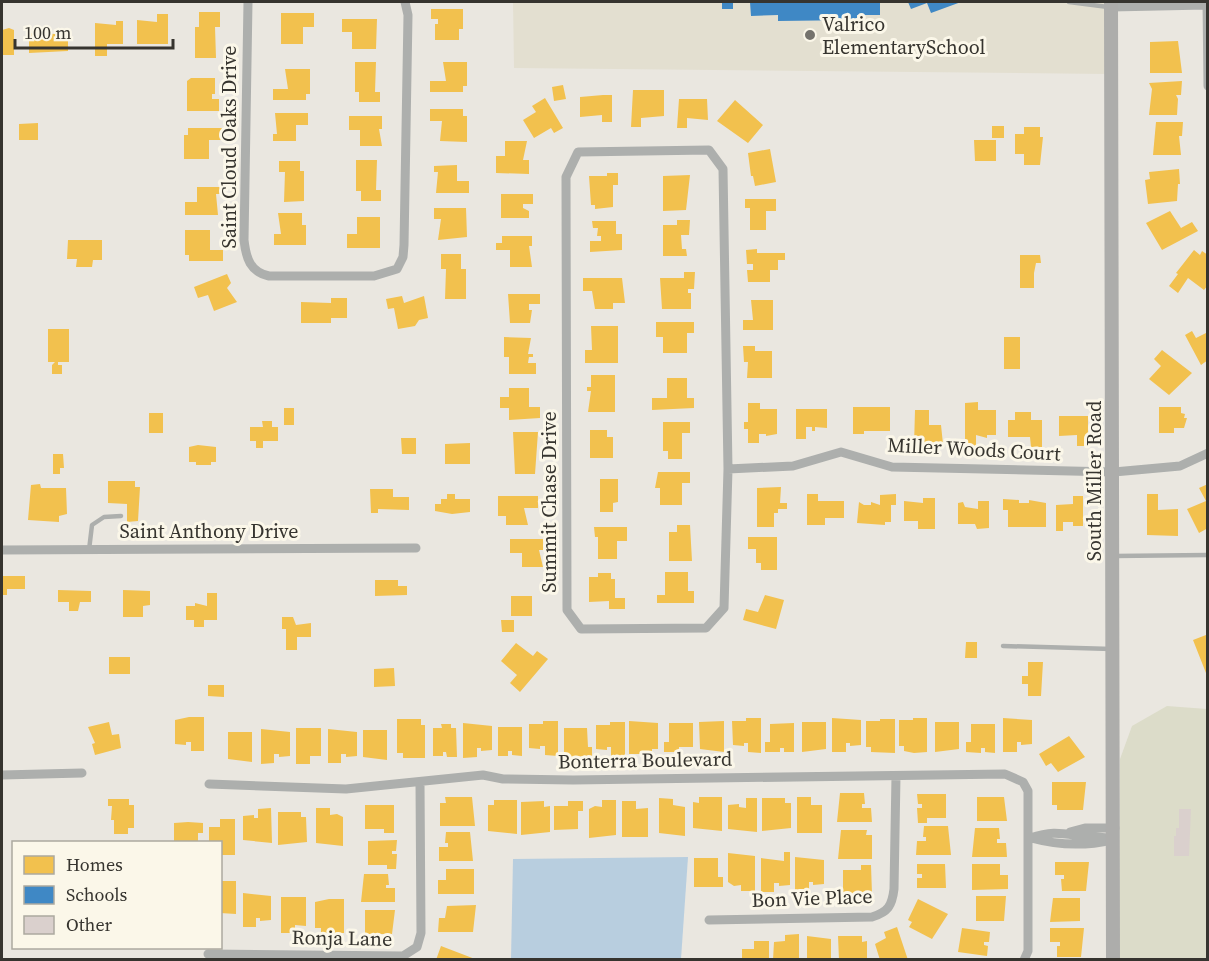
<svg xmlns="http://www.w3.org/2000/svg" width="1209" height="961" font-family="'Source Serif 4',serif">
<rect width="100%" height="100%" fill="#eae7e0"/>
<!-- built -->
<path fill="#e3dfd0" d="M513,2h593l1,72 -593,-6z"/>
<!-- green -->
<path fill="#dcdcc9" d="M1167,706l40,3v250l-88,1 1,-201 12,-33z"/>
<!-- water -->
<path fill="#b8cedf" d="M688,857l-7,102h-170l2,-100z"/>
<!-- homes -->
<path fill="#f2c14e" d="M431,9h32v20h-4v11h-24v-16h3v-5h-7z
M199,12h21v15h-5l1,31h-21v-31h4z
M281,13h33v14h-11v17h-22z
M157,14h11v30h-31v-24l20,2z
M342,19h35l-1,30h-24v-17h-10z
M116,21h7v23h-16v12h-12v-33l21,2z
M9,28l5,2v25h-12v-25z
M58,29h10v22l-39,2v-20l29,1z
M1178,41l4,32h-32v-31z
M355,62h21l-1,30h5v10h-21v-10h-4z
M443,62h24v24h-4v6h-33v-11h16z
M285,69h25v25h-4v6h-33v-11h15z
M191,78h24v16h-3v5h7v12h-32v-30z
M1182,81l-1,14h-5l2,4 -1,16h-28l3,-26 -3,-6z
M563,85l3,14 -12,2 -2,-14z
M633,90h31v26l-23,2v9h-10z
M603,95h9v27h-10v-7l-22,2v-20z
M545,98l18,30 -9,5 -3,-5 -17,10 -11,-18 13,-8 -4,-6z
M679,99h28l1,21 -21,-2v10h-10z
M735,100l28,25 -15,18 -31,-22z
M430,109h33v7h4v26l-27,-1 2,-20h-12z
M275,113h33v12h-12v16h-23v-7h4z
M349,116h33v13h-3l3,17h-22v-16h-11z
M1156,122h27l-1,14h-3l2,19h-28z
M38,123v17h-19v-16z
M992,126h12v12h-12z
M1024,127h16v10h3l-3,28h-16v-11h-9v-20h9z
M188,128h34v12h-13v19h-25v-24h4z
M974,140h22v21h-21z
M505,141h22l-4,19h6v14l-33,-1v-17h9z
M770,149l6,33 -21,4 -2,-10h-2l-3,-23z
M356,160h21l-1,30h5v11h-20v-10h-5z
M279,161h21v10h4v30l-20,1 1,-30h-6z
M457,165v16h12v12h-33l2,-21h-4v-6z
M1179,169l1,15h-2l-1,17 -29,3 -3,-24 5,-1 -1,-7z
M607,173h11v12h-5v22l-18,2v-4h-4l-2,-29h18z
M690,175l-4,35 -23,1v-35z
M197,187h23v7h-4l2,21h-33v-13h12z
M501,194h32v10h-10v4l6,3v7h-28z
M745,199h31v12h-10v19h-16v-22h-5z
M434,208h32l1,29 -29,3 3,-21h-7z
M1170,211l11,17 11,-6 6,9 -36,19 -16,-27z
M278,213h24v12h4v20h-32v-11h7z
M357,217h23v31h-33v-14h10z
M677,220h13l-1,15h-8l1,14h4l1,7h-24v-31h14z
M592,221h24v13h6v16l-32,2v-11h11v-5h-4l1,-8h-5z
M185,230h25v20h13v11h-34v-6h-4z
M502,236h30v10h-3l3,21h-22v-17h-14v-7h6z
M68,240h34v20h-9l-1,7h-16l1,-8h-10z
M757,249v4h28v7h-7v10h-8v12h-22l-1,-12h6v-6h-6l-1,-14z
M1194,250l6,5 2,-4 6,4v30l-4,5 -16,-12 -10,15 -9,-7 9,-12 -2,-1z
M441,254h20v15h5v30h-21l1,-30h-5z
M1020,255h20l1,8h-5l-2,10v15h-14z
M684,272h11l-1,17h-6v4h3v16h-29l-2,-31h24z
M227,274l4,9 -4,5 10,14 -23,9 -6,-16 -10,3 -4,-11z
M583,278h39l3,25h-12v6h-18l-3,-18h-9z
M508,294h32v10h-11v6h3l-2,13h-20z
M402,296l2,7 20,-7 4,22 -9,2 -4,6 -17,3 -4,-21 -6,1 -2,-10z
M331,298h16v20h-16v5h-30v-21l30,1z
M751,300h22v30h-30v-10h10z
M656,322h38v11h-7v20h-24v-16h-7z
M591,326h27v37h-33v-13h7z
M48,329h21v33h-11v3h4v9h-10v-9l3,-3h-7z
M1192,331l4,7 12,-6v28l-7,5 -16,-30z
M504,337l27,1 -3,16h5v3h-4l-1,6h8v11h-27v-17h-5z
M1004,337h16v32h-16z
M743,346h12v5h17v27h-25l1,-16h-4z
M1162,350l30,23 -23,22 -20,-16 12,-13 -7,-7z
M591,375h24v37h-27l3,-21h-4v-4h4z
M667,378h20v20h7v10l-42,2v-12h15z
M509,388h20v19h11v11l-31,2v-12h-9v-11h9z
M978,402v8h18v25h-9v3l-11,-3v11h-11v-43z
M748,403h12v6h17v25l-11,2v-2h-7v9h-11v-14h-4v-7h4z
M853,407h37v24h-26v3h-11z
M1159,407h22v6l4,1 -1,4h3l-3,10h-10v5h-15z
M284,408h10v17h-10z
M796,409h31v19l-12,-1v4h-3v-4h-6v12h-10z
M915,410h14v15h12l2,19 -18,-1v3h-11z
M1015,412h16v8h11v27h-11l-1,-10h-22v-17h7z
M149,413h14v20h-14z
M1059,416h29v30h-11v-11l-18,1z
M262,421h10v6h6v14h-15v7h-7v-7h-6v-14h13z
M663,422h27v11h-8v26h-14v-8h-5z
M590,430h17v7h6v21h-23z
M513,432h25l-3,42h-20z
M401,438h15v16h-14z
M470,443v21h-25v-20z
M198,445l18,2v15h-5v3h-15v-3h-7v-15z
M53,454h10l1,14h-4v6h-7z
M658,472h32v11h-8v22h-22v-17h-5z
M600,479h18v23l-5,1v9h-13z
M108,481h27v6h5l-2,34 -11,1v-18l-19,-1z
M40,484l1,4h25l1,26 -8,2v6l-31,-2 3,-35z
M1208,484v44l-9,5 -12,-24 19,-8 -7,-13z
M781,487l-1,16h7v6h-9v4h-4v14h-17v-39z
M370,489h23v8h16v13l-31,-1v4h-7z
M447,494h8v5h15v13l-18,2 -17,-3v-7h6v-5h6z
M807,494h11v7h26v17h-19v7h-18z
M896,494v11h-5v17h-6v3l-28,-2 2,-21 5,3h7v-3l9,3v-10z
M1147,494h11v16l20,-1v27l-31,-1z
M498,496h40v12h-14l4,17h-22v-9h-8z
M1073,496h10v30h-10v-4h-10v9h-7v-26l17,-1z
M923,498h12v31h-17v-8h-14v-20l19,2z
M1003,499l16,1v3h10v-3l17,3v24h-38v-17h-5z
M978,501h11v27l-12,1 -2,-5h-17v-21l5,-1 2,5 13,2z
M677,525h13l2,36h-23v-29h8z
M594,527h33v14h-10v18h-19v-22h-3z
M748,537h29v33h-16v-7h-5v-14h-8z
M510,539h33v11h-4l4,17h-21v-14h-12z
M665,572h23v19h6v12h-37v-8h8z
M598,573h13v6h4v19h10v11h-16v-8l-20,1v-25h9z
M2,576h23v13h-18v6h-5z
M375,580h23v6h9v9l-32,1z
M58,590l33,1v11h-11l-2,9h-9v-9h-11z
M123,590l27,1v14l-7,1v11h-20z
M207,593h10v27h-13v7h-10v-7h-8v-14h9v-3l12,3z
M765,595l19,5 -8,29 -33,-9 3,-11 12,3z
M511,596h21v20h-21z
M282,617h11l3,8 15,-2v14h-14v13h-11v-21h-4z
M501,620h13v12h-12z
M1206,635l2,37 -2,1 -13,-33z
M966,642h11v16h-12z
M516,643l17,13 4,-5 11,8 -28,33 -10,-9 7,-8 -16,-14z
M109,657h21v17h-21z
M1028,662h15l-2,34h-13v-12h-6v-8h6z
M394,668l1,18 -21,1v-18z
M208,685h16v12l-16,-1z
M189,717h15v34h-13v-9h-5v3l-11,-1v-24z
M746,718h15v35l-13,-1v-9h-4v3l-11,-1 -1,-24h14z
M832,718l29,2v25l-11,1v-3h-4v9h-14z
M913,718h14v34l-13,1 -10,-2v-5h-5v-26h14z
M1003,718l29,2v24l-11,1v-3h-4v10h-14z
M397,719h24v6h4v33h-22v-5h-6z
M880,719h15v34l-24,-1v-5h-5v-26h14z
M543,721h15v35l-13,-1v-9h-5v3l-11,-1v-24h14z
M629,721l29,2v26h-6v5h-23z
M724,721v31l-24,-3 -1,-27z
M109,722l3,13 7,-1 2,14 -26,7 -3,-11 3,-1 -7,-16z
M610,722h15v34h-14v-9h-4v3l-11,-1v-24h14z
M802,722h24v27l-24,3z
M935,722h24v27l-24,3z
M463,723l29,3v24l-11,1v-3h-4v9l-14,1z
M669,723h24v24h-14v5h-15v-10h5z
M794,723v29h-10v-4h-4v4h-15v-10h5v-18z
M441,724h10v4h5l1,29h-10l-1,-5h-3v4h-10v-28h9z
M971,724h24v29l-10,-1v-4h-4v5l-15,-1v-10h5z
M498,727h24v29l-10,-1v-4h-4v5h-10z
M296,728h25v28h-11v8h-14z
M564,728h23l1,19h4v9l-28,1z
M261,729l29,3v24l-11,1v-3h-5v9l-13,1z
M328,729l29,3v24l-11,1v-3h-5v9h-13z
M363,730h24v30l-24,-3z
M228,732h24v30l-24,-3z
M1069,736l16,21 -27,15 -7,-9 -5,3 -7,-12z
M1052,782h34l-3,28h-26v-5h-5z
M840,793h24l1,11h-3v4h9l1,14h-35z
M917,794h29v24h-19v5h-9l-1,-15h5v-4h-4z
M445,797h27l3,29h-35v-23h6z
M699,797h23v34l-29,-3v-26l6,1z
M797,797h14v8h11v28h-25z
M977,797h27l3,24h-30z
M659,798l14,1v6l12,2v29l-26,-3z
M746,798h11v34l-29,-3v-24l11,-1v3l7,1z
M762,798h23v5h6v25l-29,3z
M108,799h21v6h5v23h-6v6h-14v-14h-3l1,-14h-4z
M494,800h23v34l-29,-3v-26h6z
M602,800h14v35l-27,3v-29l6,-3 7,1z
M544,801v6l6,-1v26l-29,3v-33z
M568,801h15v10h-5v18l-24,1v-24h14z
M622,801h14v8l12,-1v29h-26z
M365,805h29v28h-10v-4h-19z
M271,808l1,35 -29,-3v-24l11,-1v3h4v-9z
M316,808h14v7l7,-1 6,3v29l-27,-3z
M278,812h23v5h5l1,25 -29,3z
M220,819h15v36h-15v-13h-11v-15h11z
M188,822l15,1v10h-5v9h-24v-19z
M924,826h24l3,29h-35l1,-14h9v-4h-3z
M975,828h24l1,11h-3v4h9l1,14h-35z
M841,830h26l-1,5h6v24h-34z
M446,832h24l3,29h-34v-14h9v-4h-3z
M397,840l-1,11h-4v3h5l-1,15h-9v-4h-19v-24z
M784,852h6v33l-11,1v-3h-5v9h-13v-34l23,3z
M728,853l27,3v35h-14v-6l-7,1 -6,-4z
M795,857l29,3v24l-11,1v-3h-4v9l-14,1z
M694,858h24v19h5v10h-29z
M1055,862h34l-3,29h-24l-1,-12h3v-4h-9z
M917,864h28l1,24h-29v-10h5v-4h-5z
M972,864h28v11h8v14l-36,1z
M861,865h10l1,29h-29v-24h18z
M446,869h28v25h-36v-14h8z
M364,874h24l1,11h-3v3h9v14h-34z
M221,881h15v33l-16,-1z
M243,893l28,3v24l-11,1v-3h-4v9h-13z
M976,896h30l-2,25h-28z
M281,897h25v29l-11,-1v8h-14z
M1053,898h27v23l-30,1z
M329,899h15v34h-23v-5h-6v-26z
M918,899l30,15 -16,25 -23,-12 3,-5 -4,-2z
M476,905l-3,27h-35l1,-14h6l2,-12z
M365,910h30l-3,24h-27z
M897,927l11,33h-28l-5,-16 11,-6 -2,-6z
M962,928l28,4 -1,10h-5v3l4,1 -1,10 -29,-4z
M1050,928h34l-3,29h-24v-11h3v-4h-10z
M799,934v26h-26l1,-18 11,-1v-6z
M807,936l24,3v21h-24z
M838,936h24v6l5,-1v19h-28z
M754,941h15v19h-27v-11h12z
M441,946l34,13v1h-39z"/>
<!-- schools -->
<path fill="#3f88c5" d="M722,2h11v7h-11z
M750,2h130v13h-23v5l-79,1v-6l-27,1z
M908,2h53l-30,11 -4,-10 -16,6z"/>
<!-- building -->
<path fill="#dad0cd" d="M1179,809h12l-2,47h-15v-20h2v-8h3z"/>
<g fill="none" stroke-linecap="round" stroke-linejoin="round">
<!-- lane -->
<path stroke="#adafad" stroke-width="4.5" d="M1069,2l39,5
M89,550l3,-25 12,-8 17,-1
M1114,556l94,-1
M1003,646l109,3"/>
<!-- street -->
<path stroke="#adafad" stroke-width="9" d="M248,2l-4,238c2,18 6,32 25,36h105l23,-7 6,-12 1,-12 4,-230 -3,-13
M1207,2l1,84
M1111,7l95,-2
M709,150l14,19 5,300 -4,139 -18,20 -125,1 -14,-19 -1,-433 12,-25z
M728,469l65,-3 48,-14 51,15 222,5 66,-6 28,-13
M2,550l414,-2
M2,775l80,-2
M209,784l137,5 137,-14 20,4 70,1 432,-6 18,8 5,9v160l-4,9
M1070,832l15,-4h30
M1030,838c22,-7 29,-5 51,-2 11,1 22,1 33,3
M1031,838c26,7 55,8 81,2
M709,920l163,-3c16,-5 20,-11 22,-28l2,-113
M208,954l195,2 14,-9 4,-14 -1,-150"/>
<!-- secondary -->
<path stroke="#adadab" stroke-width="14" d="M1111,2l2,958"/>
</g>
<!-- markers -->
<circle fill="#75736d" stroke="#fbf7e9" stroke-width="2" cx="810" cy="35" r="6"/>
<g text-anchor="middle" stroke-width="6" stroke-linejoin="round" paint-order="stroke">
<!-- poi labels -->
<g font-size="20" fill="#36342f" stroke="#fbf7e9" text-anchor="start">
<text x="822" y="31">Valrico<tspan x="822" dy="23">ElementarySchool</tspan></text>
</g>
<!-- street labels -->
<g font-size="20" fill="#36342f" stroke="#fbf7e9">
<text transform="translate(229 147) rotate(-90)" y="7">Saint Cloud Oaks Drive</text>
<text transform="translate(974 449) rotate(3)" y="7">Miller Woods Court</text>
<text transform="translate(1094 481) rotate(-90)" y="7">South Miller Road</text>
<text transform="translate(549 502) rotate(-90)" y="7">Summit Chase Drive</text>
<text x="209" y="538">Saint Anthony Drive</text>
<text transform="translate(645 760) rotate(-1)" y="7">Bonterra Boulevard</text>
<text transform="translate(812 898) rotate(-2)" y="7">Bon Vie Place</text>
<text transform="translate(342 938) rotate(1)" y="7">Ronja Lane</text>
</g>
</g>
<!-- border -->
<rect width="1209" height="961" fill="none" stroke="#36342f" stroke-width="6"/>
<!-- legend -->
<rect x="12" y="841" width="210" height="108" fill="#fbf7e9" stroke="#aca99f" stroke-width="1.5"/>
<rect x="24" y="856" width="30" height="18" fill="#f2c14e" stroke="#aca99f" stroke-width="1.5"/>
<text x="66" y="871" font-size="18" fill="#36342f">Homes</text>
<rect x="24" y="886" width="30" height="18" fill="#3f88c5" stroke="#aca99f" stroke-width="1.5"/>
<text x="66" y="901" font-size="18" fill="#36342f">Schools</text>
<rect x="24" y="916" width="30" height="18" fill="#dad0cd" stroke="#aca99f" stroke-width="1.5"/>
<text x="66" y="931" font-size="18" fill="#36342f">Other</text>
<!-- scale -->
<path d="M15 39v9h158v-9" fill="none" stroke="#36342f" stroke-width="3"/>
<text x="24" y="39" font-size="18" fill="#36342f" stroke="#fbf7e9" stroke-width="4.5" paint-order="stroke">100 m</text>
</svg>
